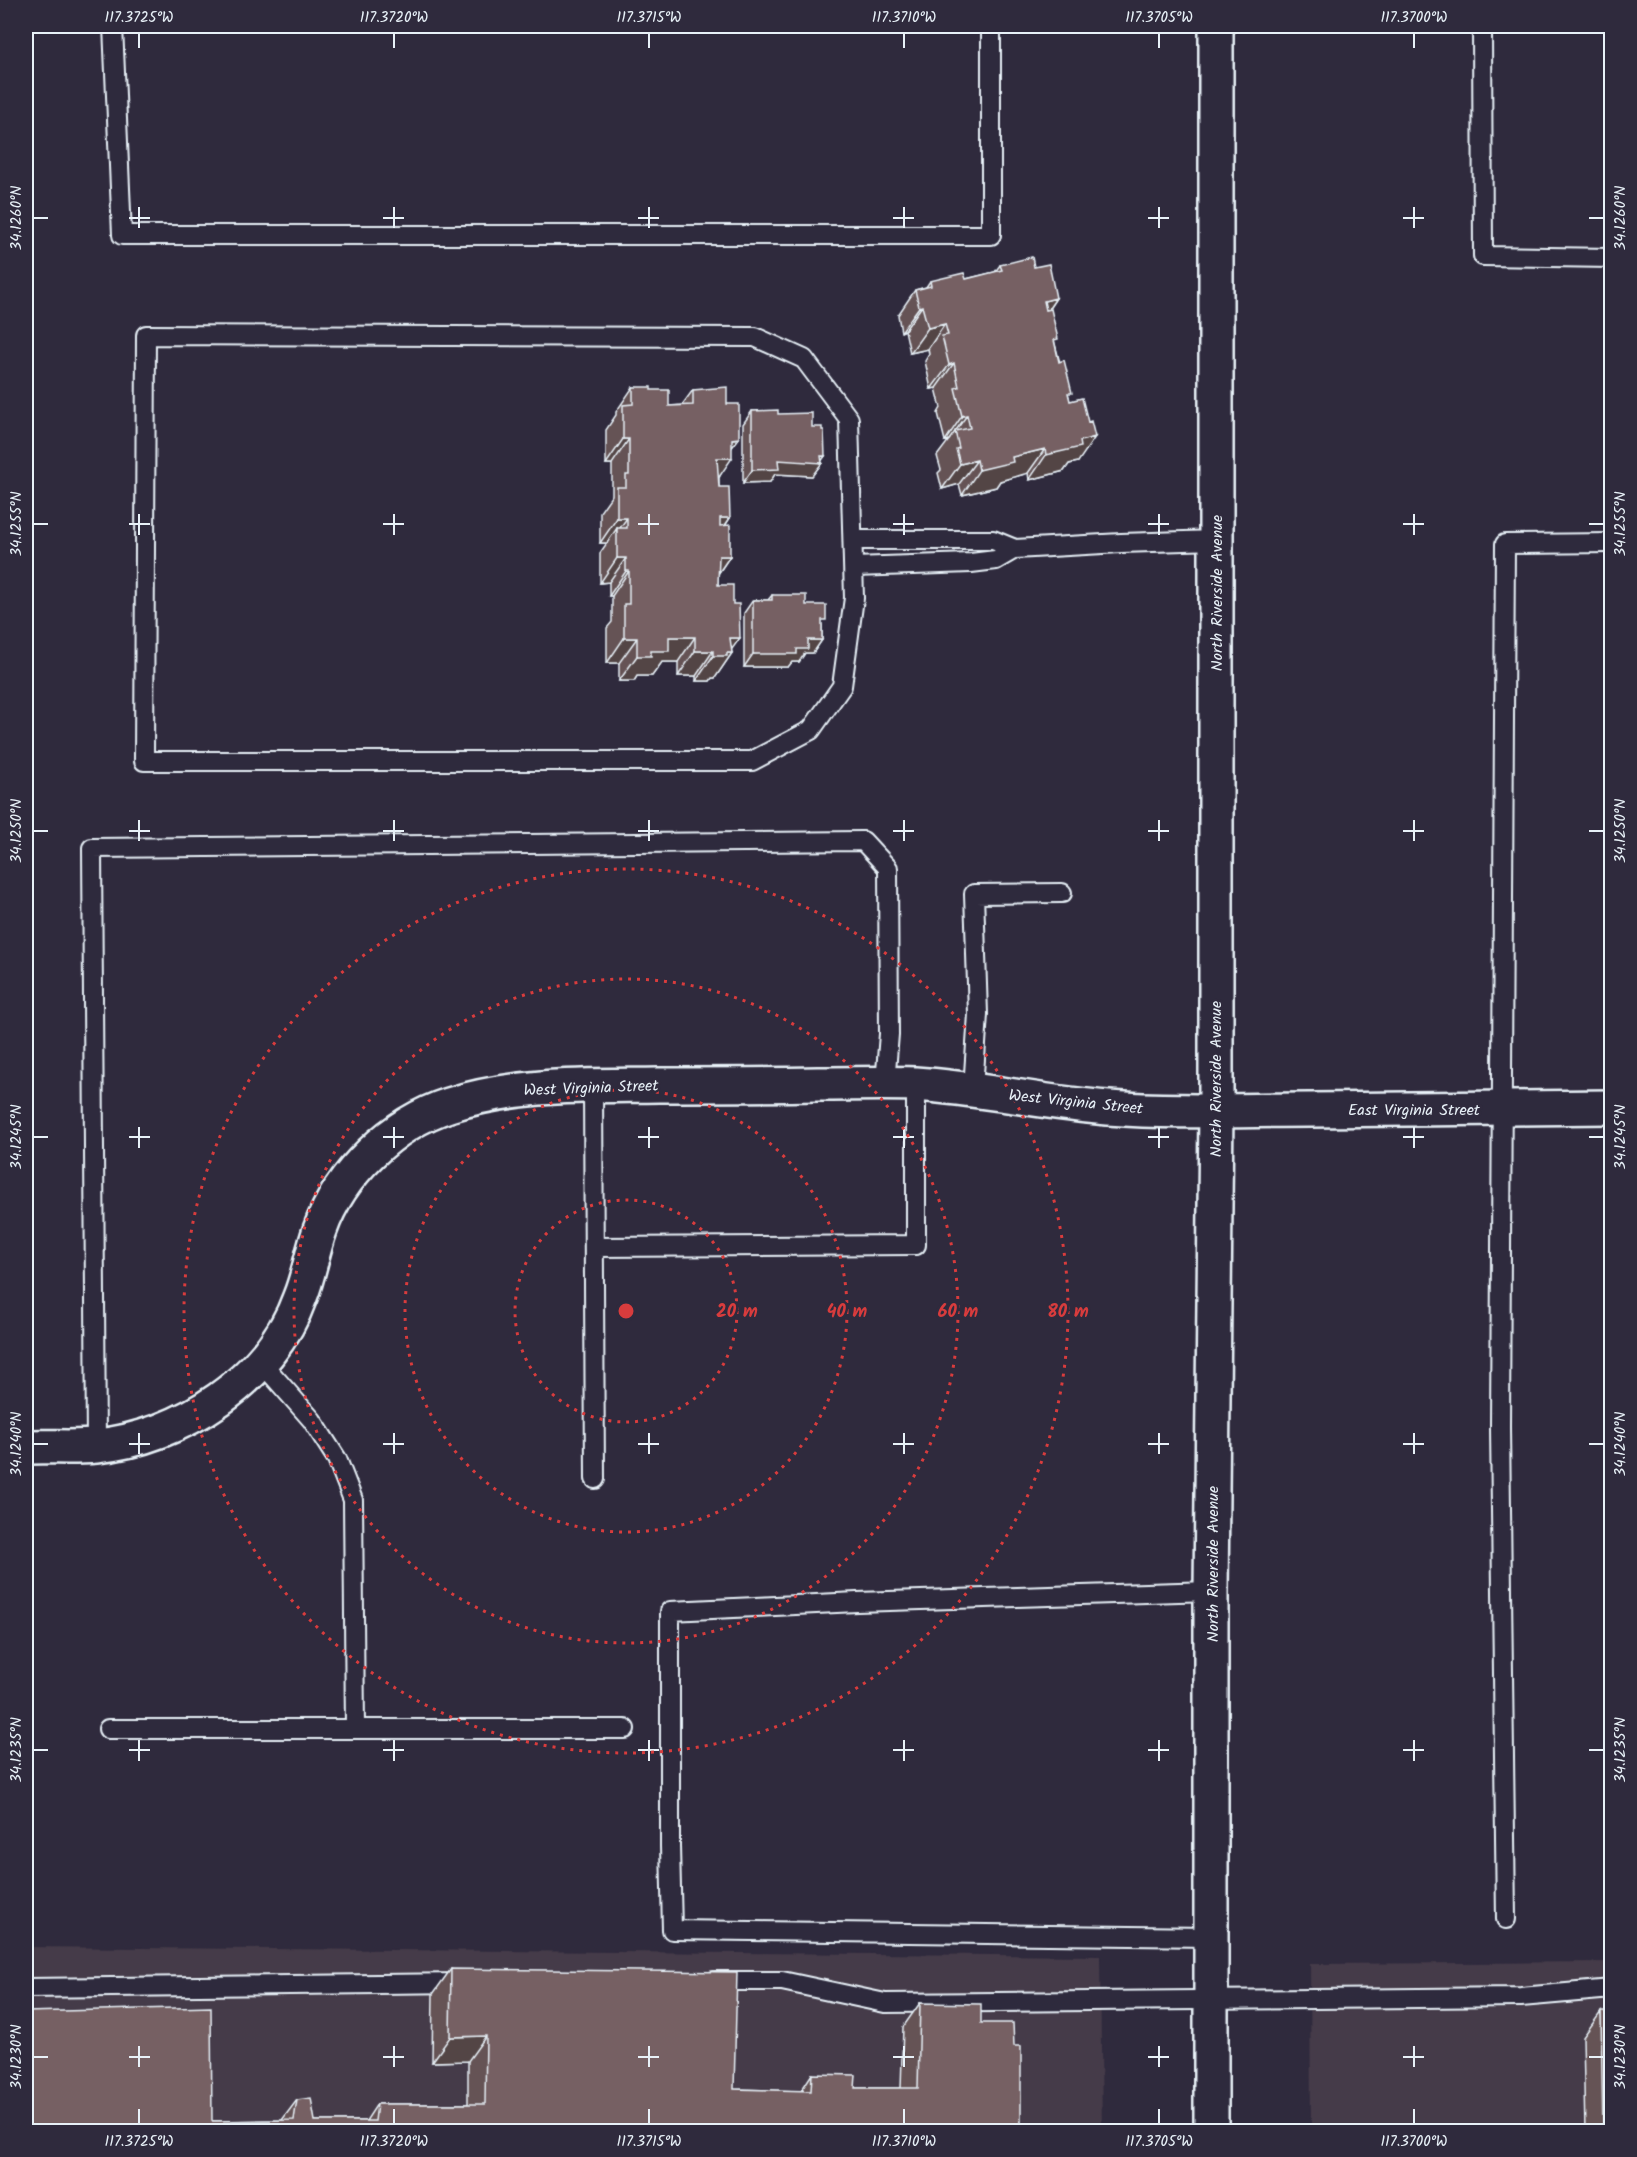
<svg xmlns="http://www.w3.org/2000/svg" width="1637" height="2157" font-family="Kalam,sans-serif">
<rect width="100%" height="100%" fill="#2f2a3d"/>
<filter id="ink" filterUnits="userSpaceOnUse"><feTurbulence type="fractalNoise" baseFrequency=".0167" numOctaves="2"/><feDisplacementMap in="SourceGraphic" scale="12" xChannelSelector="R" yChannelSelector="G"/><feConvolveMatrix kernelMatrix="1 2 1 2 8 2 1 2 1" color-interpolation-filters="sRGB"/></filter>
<g filter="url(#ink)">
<!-- built -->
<path fill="#443a48" d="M26,1947l1074,9 2,175 -1076,1z
M1611,1962v169h-300l-1,-167z"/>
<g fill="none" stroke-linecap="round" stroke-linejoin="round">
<!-- lane casing -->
<g stroke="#e8f1f8" stroke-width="22">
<path id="lane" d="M113,26l9,209h869v-209
M1482,26l1,230 129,2
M146,335l609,2 49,22 45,60 5,179 -12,88 -31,44 -59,31h-608z
M853,540h140l22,9
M854,567l117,-4 25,-3 19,-11 106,-6 95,-3
M593,1086l2,393
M973,1089l5,-75 -4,-120 88,-1
M594,1247l322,-2v-161
M261,1362l51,58 25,39 16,41 2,229
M96,1446l-4,-598 771,-7 25,27 1,166 -4,50
M108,1729h517
M1506,1919l-6,-492 5,-883 107,-1
M1210,1937l-538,-7 -2,-84v-235l187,-9 354,-11
M714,1981h68l103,22 636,-6 91,-8
M26,1988l439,-5"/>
</g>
<!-- street casing -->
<g stroke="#e8f1f8" stroke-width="38">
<path id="street" d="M26,1447c23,-1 47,1 70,-1 85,-8 175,-67 204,-149 9,-22 12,-45 20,-67 20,-57 73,-107 129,-125 69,-22 140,-19 210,-20 53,0 106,0 159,-1 33,0 65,-1 97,0 65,4 129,19 193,24 67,5 136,2 203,2 100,-1 200,-2 301,-3"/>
</g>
<!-- primary casing -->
<g stroke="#e8f1f8" stroke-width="38">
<path id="primary" d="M1211,2132v-541l5,-481v-1084"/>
</g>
<!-- lane -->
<use href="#lane" stroke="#2f2a3d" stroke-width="18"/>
<!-- street -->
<use href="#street" stroke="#2f2a3d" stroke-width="33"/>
<!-- primary -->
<use href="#primary" stroke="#2f2a3d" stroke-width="33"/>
</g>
<!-- wall -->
<path fill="#655355" stroke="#e8f1f8" stroke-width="1.5" d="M1000,265l34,2 22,31 -8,12 7,34 14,53 9,65 -9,2 -5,7 -35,9 -1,-7 -28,8 -4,6 -34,8 -3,-11 -17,5 -4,-16 3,-3 -4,-14 12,-16 -4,1 -7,-28 3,-5 -5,-20 -5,1 -6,-28 4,-7 -1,-5 -18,4 -5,-23 -4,2 -3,-17 17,-25 11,-3 4,-6 36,-2 29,-7z
M633,387l18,3 18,16 13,-1 11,-15 34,14 12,34 -7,9 -13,31v9l11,31 -5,8 5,30 -12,18v11l14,68 -17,25h-3l-2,3h-14v-5h-18v-14h-16l-10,14h-15l-3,5h-15v-18h-12v-35l5,-6v-26h-3v-14l-9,1v-30l7,-10h-7v-31l12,-17v-31h-6v-34l10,-15v-3z
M752,411l26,3 34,13 13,29 -4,5 1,2 -10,13 -37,-2 -5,8 -27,1v-59z
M772,595l34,10 16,20v15l-9,13h-8l-6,9h-7l-4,5h-44v-54l9,-13h15z
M451,1969l283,120 67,2 11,-17 43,14h46l2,-61 17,-24 61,20 33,23 7,86 -809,-11 70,-1 15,-20 18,21h51l11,-17h91v-43l-36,1 1,-68z
M1601,2012l10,120h-26l-2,-95z"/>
<!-- shaded-wall -->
<path fill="#534445" stroke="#e8f1f8" stroke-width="1.5" d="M1056,298l-17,25 5,-22z
M922,306l-17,24 -4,2 18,-25z
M945,324l-17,25 -18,4 18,-25z
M954,363l-18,25 -5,1 18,-24z
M967,415l-18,25 -4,1 17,-25z
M1095,437l-17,25 -9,2 -5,7 -35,9 17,-25 34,-14z
M739,438l-15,20h8l-17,25 2,-25 15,-19z
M623,439h6l-17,25h-6z
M1045,449l-17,24 -28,8 -4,6 -34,8 17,-25 33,-13z
M825,456l-5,7h2l-10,13 -37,-2 -5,8 -27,1 9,-13 26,-10z
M977,460l-18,24 -17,5 18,-25z
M617,518h10l-10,14v-4l-10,15h-7z
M720,518h10l-17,25z
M719,556h11l-17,25z
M617,558h9l-17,24 -9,1z
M626,571h3l-17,25h-3z
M669,637h26l-17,25h-16l-10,14h-15l-3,5h-15l18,-25 14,-5z
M624,638h13l-18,25h-12z
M730,638h10l-11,15h3l-17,25h-3l-2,3h-14l17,-25z
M808,640h14l-9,13h-8l-6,9h-7l-4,5h-44l9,-13 44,-5z
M695,651h18l-17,25h-18z
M486,2036l-18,25 -36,1 18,-25z"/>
<!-- building -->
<path fill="#766163" stroke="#e8f1f8" stroke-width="1.5" d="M1032,257l2,10 15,-3 7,34 -12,3 2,9 5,-1 7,30 -4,1 5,22 5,-2 8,33h-4l2,8 12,-3 6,24 3,-1 4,16 -15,4 1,6 -35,8 -1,-6 -33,8 1,5 -34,8 -2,-10 -17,4 -4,-15 3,-1 -4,-17 15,-3 -3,-13 -5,1 -7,-28 4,-1 -5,-24 -5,2 -7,-29 6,-1 -3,-11 -17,4 -6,-22 -3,1 -4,-17 16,-4 -1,-5 34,-8 2,6 36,-9 -2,-5z
M633,387h18v3h18v16l24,-1v-15l34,-3v17h12v34l-7,1v19h-15l2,29h10l1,31h-10v8l10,-1v31h-11l-1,29h15v19h6l1,34h-10l2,15h-5v3h-14v-5h-18v-14h-26v14h-18v5h-14v-18h-13v-34h5v-33h-3v-13h-9v-30h10v-10h-10v-31h9v-12h3v-36h-6v-34l10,-1z
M778,410v4l34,-1v14h10v3h2l1,26h-4l1,7 -44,-3 1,9 -27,1v-59z
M772,595h34v10h20v15h-4v20h-14v9h-11v5h-44v-54h19z
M451,1969l286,3 -3,117 77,2 1,-17 44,1 -1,13h63l2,-85 61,1v19h32l1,23h7v86h-995v-120l185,-5 1,114 82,-1 3,-20 14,-2 4,23h60l2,-17h108l1,-68 -36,1z
M1601,2012h10v120h-8z"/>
</g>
<!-- ticks -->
<path fill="none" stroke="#e8f1f8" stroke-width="2" d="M139,33v15M394,33v15M649,33v15M904,33v15M1159,33v15M1414,33v15M139,207v21M394,207v21M649,207v21M904,207v21M1159,207v21M1414,207v21M33,218h15M129,218h21M383,218h21M638,218h21M893,218h21M1148,218h21M1403,218h21M1589,218h15M139,514v21M394,514v21M649,514v21M904,514v21M1159,514v21M1414,514v21M33,524h15M129,524h21M383,524h21M638,524h21M893,524h21M1148,524h21M1403,524h21M1589,524h15M139,820v21M394,820v21M649,820v21M904,820v21M1159,820v21M1414,820v21M33,831h15M129,831h21M383,831h21M638,831h21M893,831h21M1148,831h21M1403,831h21M1589,831h15M139,1127v21M394,1127v21M649,1127v21M904,1127v21M1159,1127v21M1414,1127v21M33,1137h15M129,1137h21M383,1137h21M638,1137h21M893,1137h21M1148,1137h21M1403,1137h21M1589,1137h15M139,1433v21M394,1433v21M649,1433v21M904,1433v21M1159,1433v21M1414,1433v21M33,1444h15M129,1444h21M383,1444h21M638,1444h21M893,1444h21M1148,1444h21M1403,1444h21M1589,1444h15M139,1740v21M394,1740v21M649,1740v21M904,1740v21M1159,1740v21M1414,1740v21M33,1750h15M129,1750h21M383,1750h21M638,1750h21M893,1750h21M1148,1750h21M1403,1750h21M1589,1750h15M139,2046v21M394,2046v21M649,2046v21M904,2046v21M1159,2046v21M1414,2046v21M33,2057h15M129,2057h21M383,2057h21M638,2057h21M893,2057h21M1148,2057h21M1403,2057h21M1589,2057h15M139,2109v15M394,2109v15M649,2109v15M904,2109v15M1159,2109v15M1414,2109v15"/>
<!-- distance rings -->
<g fill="none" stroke="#d83c3d" stroke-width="3" stroke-dasharray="3 6">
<circle cx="626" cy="1311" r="111"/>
<circle cx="626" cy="1311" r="221"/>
<circle cx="626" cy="1311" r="332"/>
<circle cx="626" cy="1311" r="442"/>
</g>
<g text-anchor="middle" stroke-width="5" stroke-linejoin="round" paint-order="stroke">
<!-- street labels -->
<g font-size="16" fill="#e8f1f8" stroke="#2f2a3d">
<text transform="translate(1216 593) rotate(-90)" y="6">North Riverside Avenue</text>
<text transform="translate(1215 1079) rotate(-90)" y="6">North Riverside Avenue</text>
<text transform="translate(591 1087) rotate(-2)" y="6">West Virginia Street</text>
<text transform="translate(1076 1101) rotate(6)" y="6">West Virginia Street</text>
<text x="1414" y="1115">East Virginia Street</text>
<text transform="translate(1212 1564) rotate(-90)" y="6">North Riverside Avenue</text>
</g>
</g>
<circle cx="626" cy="1311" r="9" fill="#d83c3d" stroke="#2f2a3d" stroke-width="3"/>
<g font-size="18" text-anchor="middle" font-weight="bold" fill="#d83c3d" stroke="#2f2a3d" stroke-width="5" stroke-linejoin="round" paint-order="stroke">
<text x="737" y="1317">20 m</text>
<text x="847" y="1317">40 m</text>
<text x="958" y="1317">60 m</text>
<text x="1068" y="1317">80 m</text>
</g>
<!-- margin -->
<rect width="1637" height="2157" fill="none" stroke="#2f2a3d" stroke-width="66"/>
<rect x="33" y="33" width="1571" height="2091" fill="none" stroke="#e8f1f8" stroke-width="2"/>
<g font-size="15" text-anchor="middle" fill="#e8f1f8">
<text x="139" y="22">117.3725°W</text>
<text x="394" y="22">117.3720°W</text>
<text x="649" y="22">117.3715°W</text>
<text x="904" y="22">117.3710°W</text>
<text x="1159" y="22">117.3705°W</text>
<text x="1414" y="22">117.3700°W</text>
<text transform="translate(16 218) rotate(-90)" y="5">34.1260°N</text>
<text transform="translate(1620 218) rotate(-90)" y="5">34.1260°N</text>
<text transform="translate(16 524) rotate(-90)" y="5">34.1255°N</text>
<text transform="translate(1620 524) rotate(-90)" y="5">34.1255°N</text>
<text transform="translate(16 831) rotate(-90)" y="5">34.1250°N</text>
<text transform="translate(1620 831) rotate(-90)" y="5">34.1250°N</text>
<text transform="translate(16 1137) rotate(-90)" y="5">34.1245°N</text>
<text transform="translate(1620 1137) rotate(-90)" y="5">34.1245°N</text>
<text transform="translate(16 1444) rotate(-90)" y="5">34.1240°N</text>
<text transform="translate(1620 1444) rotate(-90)" y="5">34.1240°N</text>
<text transform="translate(16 1750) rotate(-90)" y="5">34.1235°N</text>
<text transform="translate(1620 1750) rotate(-90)" y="5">34.1235°N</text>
<text transform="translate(16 2057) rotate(-90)" y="5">34.1230°N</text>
<text transform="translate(1620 2057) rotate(-90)" y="5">34.1230°N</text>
<text x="139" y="2146">117.3725°W</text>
<text x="394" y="2146">117.3720°W</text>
<text x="649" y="2146">117.3715°W</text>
<text x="904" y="2146">117.3710°W</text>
<text x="1159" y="2146">117.3705°W</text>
<text x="1414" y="2146">117.3700°W</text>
</g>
</svg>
